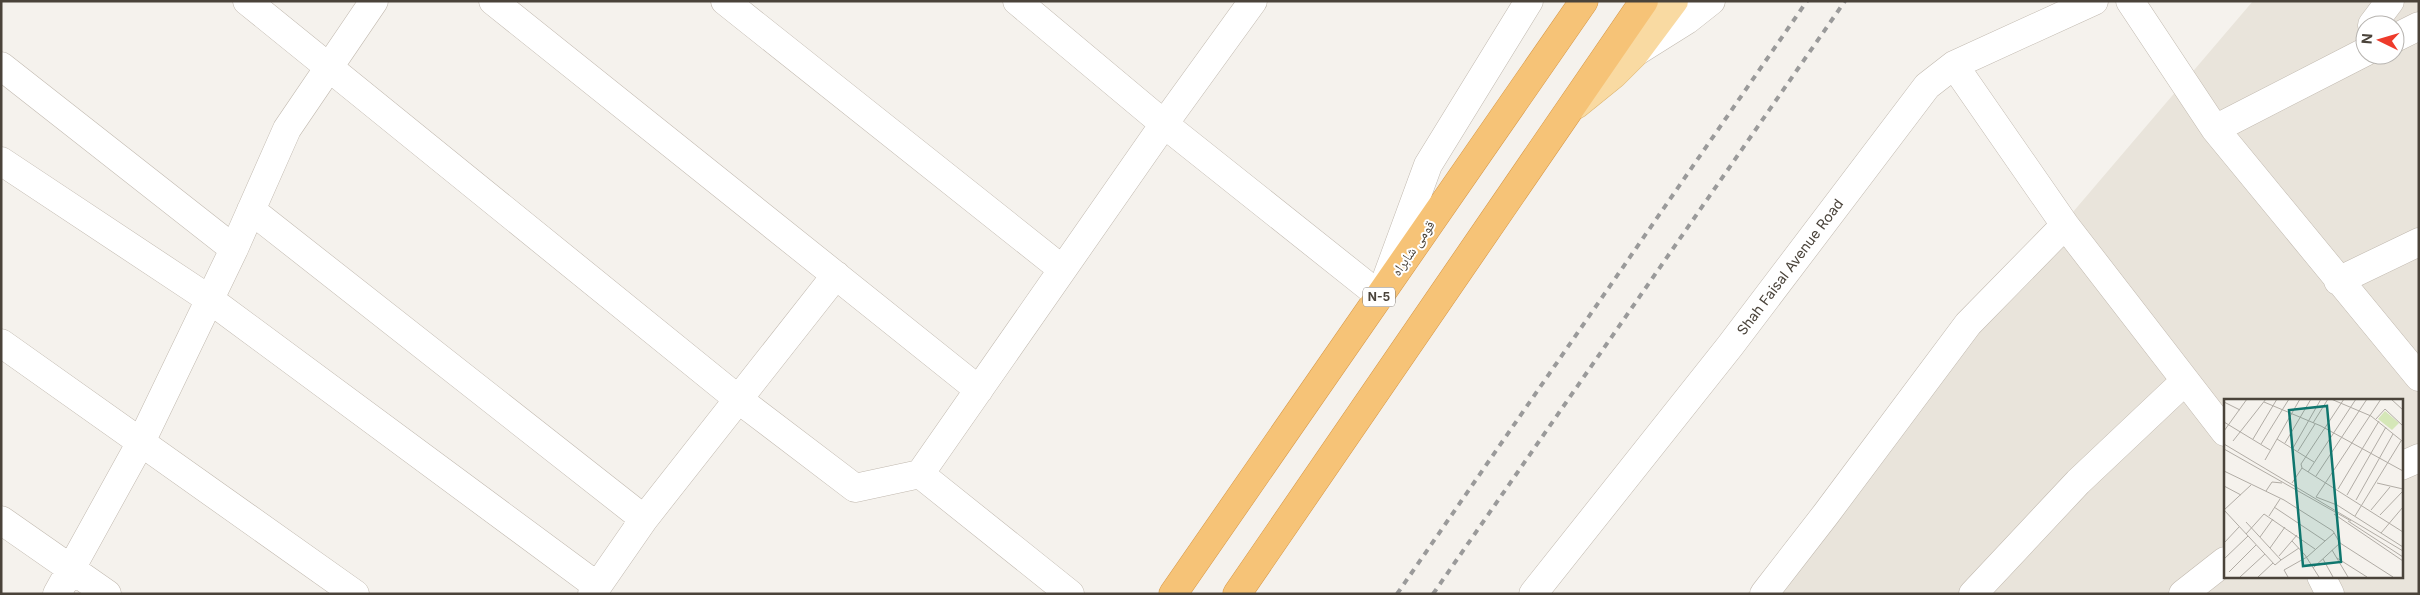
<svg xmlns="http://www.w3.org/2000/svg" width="2420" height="595" font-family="Inter,'Noto Naskh Arabic',sans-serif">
<rect width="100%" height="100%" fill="#f5f2ed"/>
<!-- residential -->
<path fill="#e9e4db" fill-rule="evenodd" d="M2253,1h166v593h-672zM2365,25h30v30h-30zM2225,400h176v176h-176z"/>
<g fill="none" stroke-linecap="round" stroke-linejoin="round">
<!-- minor casing -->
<g stroke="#c1b9af" stroke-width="29">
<path id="minor" d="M247,1l491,398 117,89 65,-14 244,-350 89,-123
M493,1l486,389
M725,1l337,268
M1017,1l147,123 216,172 48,-131 101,-164
M2130,1l85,128 204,248
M2372,25l18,-24
M2395,38l24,-12
M1636,52l51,-32 24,-19
M1954,65l111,160 160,207
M1,66l233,183
M2215,129l150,-77
M1,161l208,138 388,287
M251,210l393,309
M2338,281l81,-39
M1,343l354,251
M2401,466l18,-8
M920,474l150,120
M1,520l106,74
M2321,576l9,18
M57,594l84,-152 93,-193 53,-120 87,-128
M592,594l52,-75 192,-244
M1533,594l197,-248 197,-260 27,-21 140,-64
M1764,594l62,-80 142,-190 97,-99
M1973,594l105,-112 107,-101
M2183,594l42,-33"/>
</g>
<!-- major casing -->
<g stroke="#deb672" stroke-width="29">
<path id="major" d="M1576,105l37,-30 23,-23 38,-51"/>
</g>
<!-- highway casing -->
<g stroke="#d69746" stroke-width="29">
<path id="highway" d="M1173,594l411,-593
M1237,594l407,-593"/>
</g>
<!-- minor -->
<use href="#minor" stroke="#fff" stroke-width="28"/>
<!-- major -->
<use href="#major" stroke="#f9daa2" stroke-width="28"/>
<!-- highway -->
<use href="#highway" stroke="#f6c377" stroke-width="28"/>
<!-- rail -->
<path stroke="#9a9a9a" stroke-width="4" stroke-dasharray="6 6" stroke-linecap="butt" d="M1397,594l410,-593
M1433,594l412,-593"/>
</g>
<g text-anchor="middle" stroke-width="4" stroke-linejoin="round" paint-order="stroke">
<!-- shield labels -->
<rect fill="#fff" stroke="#807b75" stroke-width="1" x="1363" y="287.5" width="32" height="19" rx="4"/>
<g font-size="12" font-weight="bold" fill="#4a433a">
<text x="1379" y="301">N-5</text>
</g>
<!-- street labels -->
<g font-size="14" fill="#4a433a" stroke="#fff">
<text transform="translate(1413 248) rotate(-55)" y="5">قومی شاہراہ</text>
<text transform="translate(1790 267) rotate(-53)" y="5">Shah Faisal Avenue Road</text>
</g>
</g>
<!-- overview -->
<g transform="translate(2224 399)">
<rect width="179" height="179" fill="#f5f2ed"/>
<path d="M161,12l14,12 -7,7 -14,-11z" fill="#d5e7b8"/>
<path fill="none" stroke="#b1aca5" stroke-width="1" d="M107,0l40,17 31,25M157,0l-65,98 21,8 66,42M167,0l12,11M0,3l16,8M40,3l57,24 82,45M152,20l9,-10 18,17M0,23l46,28M89,24l15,-24M0,32l23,-32M29,40l24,-40M53,40l37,23M9,42l33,-42M61,44l26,-44M0,45l179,107M37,45l28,-45M69,49l28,-49M0,50l127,72M74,52l17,-27M41,61l35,-61M78,69l101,64M0,72l60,29 49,31 7,12 53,34M84,73l48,-73M92,77l51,-77M68,84l10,-15 -1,-4 43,-65M153,84l26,6M0,87l17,9M114,90l41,-68M42,92l6,-9 10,1M123,96l39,-68M132,101l37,-66M50,108l51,34M0,111l51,55 6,-5 -35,-38M0,111l27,-25M147,111l19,-23M110,115l69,47M156,116l23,-24M45,117l11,-17M131,117l46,-75M124,122l55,36M157,134l22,-26M22,135l18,-20 51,35M36,138l13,-18M68,142l13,14 14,22M0,144l15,-16M46,149l15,-21M108,151l16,27M55,157l18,-21M113,159l30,19M0,160l24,-23M99,160l10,18M57,161l18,-12M89,169l27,-25M5,173l27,-27M16,178l25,-23M34,178l15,-14M64,178l-4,-7 23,-13 27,-24"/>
<path fill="#0f766e" fill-opacity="0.15" stroke="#0f766e" stroke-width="2.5" d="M103,7l14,156 -38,4 -14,-156z"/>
<rect width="179" height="179" fill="none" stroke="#4a433a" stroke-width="2.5"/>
</g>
<!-- border -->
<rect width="2420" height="595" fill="none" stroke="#4a433a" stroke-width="5"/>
<!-- north arrow -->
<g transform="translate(2380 40) rotate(275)"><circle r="24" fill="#ffffff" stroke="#b7b4b0"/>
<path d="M0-4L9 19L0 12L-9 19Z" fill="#ee3b2b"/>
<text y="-8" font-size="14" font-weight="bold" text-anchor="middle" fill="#4a433a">N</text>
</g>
</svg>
